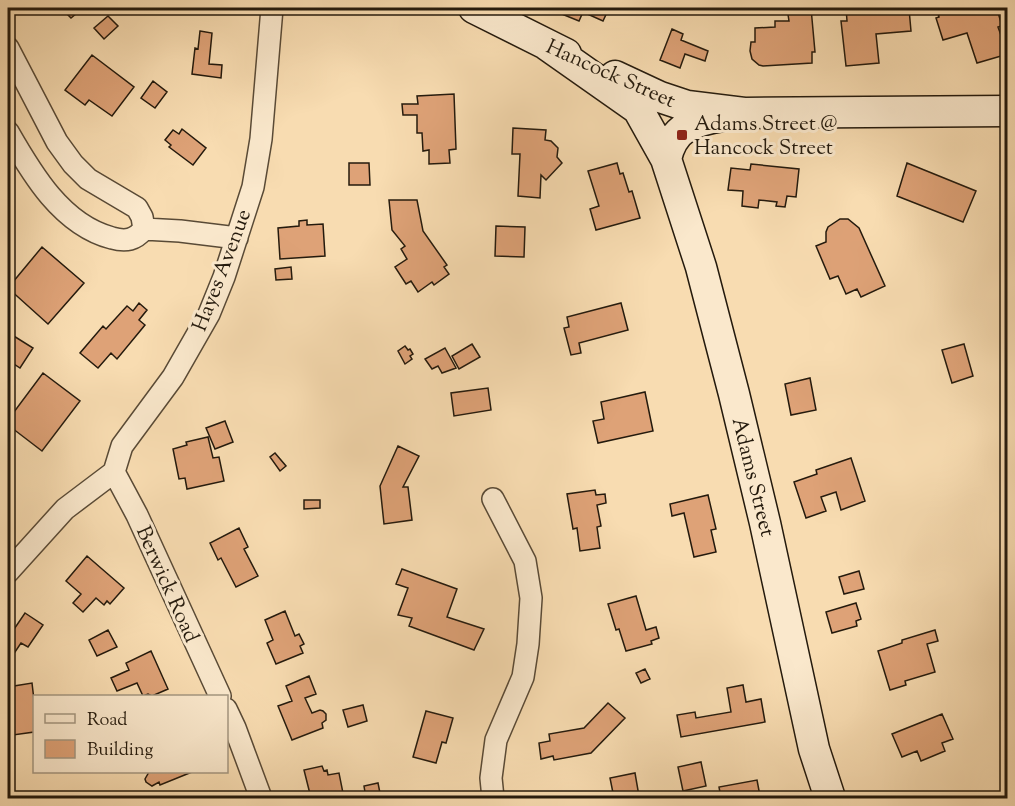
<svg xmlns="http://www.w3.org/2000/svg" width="1015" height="806" font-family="'Sorts Mill Goudy',serif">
<rect width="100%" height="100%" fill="#f8dcb1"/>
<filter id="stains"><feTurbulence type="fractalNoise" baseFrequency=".00333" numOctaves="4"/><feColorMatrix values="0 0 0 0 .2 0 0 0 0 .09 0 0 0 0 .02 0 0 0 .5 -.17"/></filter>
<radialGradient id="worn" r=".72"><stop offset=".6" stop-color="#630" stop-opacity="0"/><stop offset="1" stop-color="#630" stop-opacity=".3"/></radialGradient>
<!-- building -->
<path fill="#dea277" stroke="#241a0d" stroke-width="1.5" d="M61,8h22l-12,10z
M547,8h62l-6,13 -20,-9 -4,9z
M787,8h24l4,44h-3v11l-49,3 -4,-1 -7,-6 -2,-8 1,-9h4v-14l20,-1v-6h14z
M846,8l63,1 2,22 -35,3 3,29 -33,3 -5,-45h6z
M937,8l60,1 5,17 -4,1 4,11 3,-1 3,17 -31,9 -10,-30 -24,7 -7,-22 3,-1z
M108,16l10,10 -14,13 -10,-11z
M672,29l11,5 -2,6 27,11 -3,10 -20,-7 -5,14 -20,-8z
M200,31l12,2 -3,31 13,1 -1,13 -29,-4 3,-26 3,1z
M92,55l42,32 -22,29 -23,-16 -4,5 -20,-15z
M153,81l14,11 -12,16 -14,-10z
M454,94l2,55 -7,1 1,13 -21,1v-14l-6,1 -1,-18h-5v-18h-14l-1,-11h16l-1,-8z
M513,128l33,2 -1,10 6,1 7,7 -1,9 5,6 -16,17 -5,-5 -1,23 -22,-2 2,-42h-8z
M182,129l24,19 -13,17 -24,-18 2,-2 -6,-5 8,-10 6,4z
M349,163h20l1,22h-21z
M617,163l3,11 3,-1 6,19 3,-1 8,27 -44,12 -6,-21 9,-3 -11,-35z
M907,163l69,28 -13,31 -66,-26z
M751,164l48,5 -3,28 -9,-1 -2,11 -9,-1 1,-4 -18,-2 -1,8 -16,-2 1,-15 -15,-1 3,-22 19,2z
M389,200h28l6,31 24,34 -3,2 5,7 -15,11 -2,-3 -14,10 -7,-11 -5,3 -11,-17 12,-8 -6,-10 4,-3 -13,-16z
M840,219h8l11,9 26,58 -24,11 -4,-8 -11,5 -8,-18 -8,3 -14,-33 10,-4v-10l2,-5z
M307,220v5l16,-1 2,32 -45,3 -2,-31 21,-2v-5z
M496,226l29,1 -1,30 -29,-1z
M42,247l42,36 -36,41 -40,-36z
M291,267l1,12 -16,1 -1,-11z
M139,303l8,7 -8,10 6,5 -28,34 -6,-6 -13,15 -18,-15 23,-27 3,3 21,-23 6,5z
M621,303l7,27 -49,13 2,10 -10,2 -7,-27 5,-1 -2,-10z
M9,333l24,15 -13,20 -12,-8z
M472,344l8,13 -21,12 -7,-13z
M964,344l9,32 -21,7 -10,-33z
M405,346l3,4 2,-1 3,5 -3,2 2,3 -7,5 -7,-13z
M445,348l11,20 -14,5 -4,-7 -6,3 -7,-10z
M43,373l37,28 -38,50 -34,-26v-5z
M810,378l6,32 -25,5 -6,-31z
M488,388l3,22 -37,6 -3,-23z
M645,392l8,39 -55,12 -5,-22 11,-2 -3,-17z
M225,421l8,21 -18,7 -9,-21z
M208,437l5,21 6,-1 5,24 -37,8 -2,-11 -6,1 -6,-30 14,-4 -1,-3z
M398,446l21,10 -16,31h5l4,33 -28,4 -4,-38z
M275,453l11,13 -6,5 -10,-14z
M851,458l14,43 -24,9 -5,-18 -15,5 5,14 -20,7 -12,-36 23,-8 -1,-4z
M595,490l1,5 9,-1 1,9 -9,2 4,21 -4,1 3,21 -20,3 -3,-23 -4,1 -6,-35z
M708,495l8,34 -5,1 5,22 -22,5 -10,-44 -12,3 -2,-12z
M304,500h16v8l-16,1z
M239,528l9,19 -4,2 14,27 -22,11 -15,-29 -3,2 -8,-17z
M87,556l37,32 -14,16 -3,-3 -3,4 -8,-7 -13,14 -10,-9 8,-9 -15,-13z
M402,569l55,20 -10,28 37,12 -10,21 -65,-24 3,-8 -14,-3 10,-27 -12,-4z
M859,571l5,18 -20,5 -5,-17z
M636,596l10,34 10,-3 3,11 -8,3 1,3 -26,7 -7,-22 -3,1 -8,-26z
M856,603l5,16 -5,2 1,5 -25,7 -6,-21z
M285,611l10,25 4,-2 5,10 -4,2 3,7 -27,11 -9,-21 6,-3 -8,-20z
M25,613l18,12 -15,22 -7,-4 -8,12 -5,-3v-14z
M108,630l9,17 -20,9 -8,-16z
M935,630l3,11 -11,3 8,28 -30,9 1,4 -16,5 -12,-39 24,-8v-3z
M151,651l17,38 -16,7 -4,-2 -5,2 -6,-13 -20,8 -6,-13 18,-8 -3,-7z
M645,669l5,10 -9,4 -5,-10z
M309,676l7,18 -11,4 7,15 8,-3 3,1 3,3v6l-4,3 1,5 -31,12 -14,-34 14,-5 -6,-15z
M32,683l2,17v32l-21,3 -2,-16 -3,1v-14h1l-1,-19z
M743,685l3,17 15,-3 4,23 -84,15 -4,-22 18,-3 1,6 35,-6 -4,-24z
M608,703l17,15 -34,35 -37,7 -1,-4 -12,3 -2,-16 11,-2 -1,-7 35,-6z
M363,705l4,16 -19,6 -5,-17z
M426,711l27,7 -7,25 -4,-1 -6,21 -23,-6z
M942,714l11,25 -11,4 3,8 -24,10 -4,-10 -15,6 -10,-23z
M701,762l5,24 -23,5 -5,-24z
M322,766l2,5 3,-1 1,5 11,-2 5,25h-33l-7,-28z
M149,772h43l-32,13 -1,-3 -7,4 -6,-4 -1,-3z
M635,773l4,23 -25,2 -4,-20z
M757,780l3,16 7,-2 1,4h-47l-2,-11z
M378,783l3,15h-15l-2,-12z"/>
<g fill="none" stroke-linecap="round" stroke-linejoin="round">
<!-- minor casing -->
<g stroke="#594a36" stroke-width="24">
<path id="minor" d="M8,48l49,94 16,22 15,15 49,29 5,9 2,12c-9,11 -18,13 -32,9 -50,-13 -80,-64 -104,-106
M144,229l36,2 57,7
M114,472l23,43 83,181
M493,499l32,62 6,37 -3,46 -5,33 -27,63 -5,38 2,20
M8,572l57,-63 49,-37 8,-26 51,-69 36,-63 15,-37 29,-90 8,-48 11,-131
M226,709l9,19 26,70"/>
</g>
<!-- secondary casing -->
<g stroke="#241a0d" stroke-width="33">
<path id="secondary" d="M474,8l92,46
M547,45l91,64 28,50 35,108 33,127 31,129 49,226 16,49
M615,76l45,21 27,9 57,7 264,-2
M666,159c7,-32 27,-38 57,-43"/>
</g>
<!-- minor -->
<use href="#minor" stroke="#fae8cc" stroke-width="21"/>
<!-- secondary -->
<use href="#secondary" stroke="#fae8cc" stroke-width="30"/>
</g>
<!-- markers -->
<rect fill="#8f2418" stroke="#fae8cc" stroke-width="2" x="676" y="129" width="12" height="12" rx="3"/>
<g text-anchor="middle" stroke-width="6" stroke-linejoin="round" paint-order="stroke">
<!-- street labels -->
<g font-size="21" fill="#241a0d" stroke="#fae8cc">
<text transform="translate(611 73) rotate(24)" y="7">Hancock Street</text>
<text transform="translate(221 270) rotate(-69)" y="7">Hayes Avenue</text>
<text transform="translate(754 477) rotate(76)" y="7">Adams Street</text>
<text transform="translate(168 584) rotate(66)" y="7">Berwick Road</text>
</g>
<!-- poi labels -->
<g font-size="21" fill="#241a0d" stroke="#fae8cc" text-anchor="start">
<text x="694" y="130">Adams Street @<tspan x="694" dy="24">Hancock Street</tspan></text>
</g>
</g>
<!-- margin -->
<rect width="1015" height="806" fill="none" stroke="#f8dcb1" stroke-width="30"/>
<rect x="9" y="9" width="997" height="788" fill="none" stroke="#241a0d" stroke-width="3"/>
<rect x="15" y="15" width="985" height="776" fill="none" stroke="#241a0d" stroke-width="1.5"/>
<!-- legend -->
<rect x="33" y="695" width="195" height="78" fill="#fae8cc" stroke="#a49680" stroke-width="1.5"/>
<rect x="45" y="714" width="30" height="9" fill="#fae8cc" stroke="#a49680" stroke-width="1.5"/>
<text x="87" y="725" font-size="18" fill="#241a0d">Road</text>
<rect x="45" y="740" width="30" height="18" fill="#dea277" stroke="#a49680" stroke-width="1.5"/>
<text x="87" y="755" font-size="18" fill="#241a0d">Building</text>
<rect width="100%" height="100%" filter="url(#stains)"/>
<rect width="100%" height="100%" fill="url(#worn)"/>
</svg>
